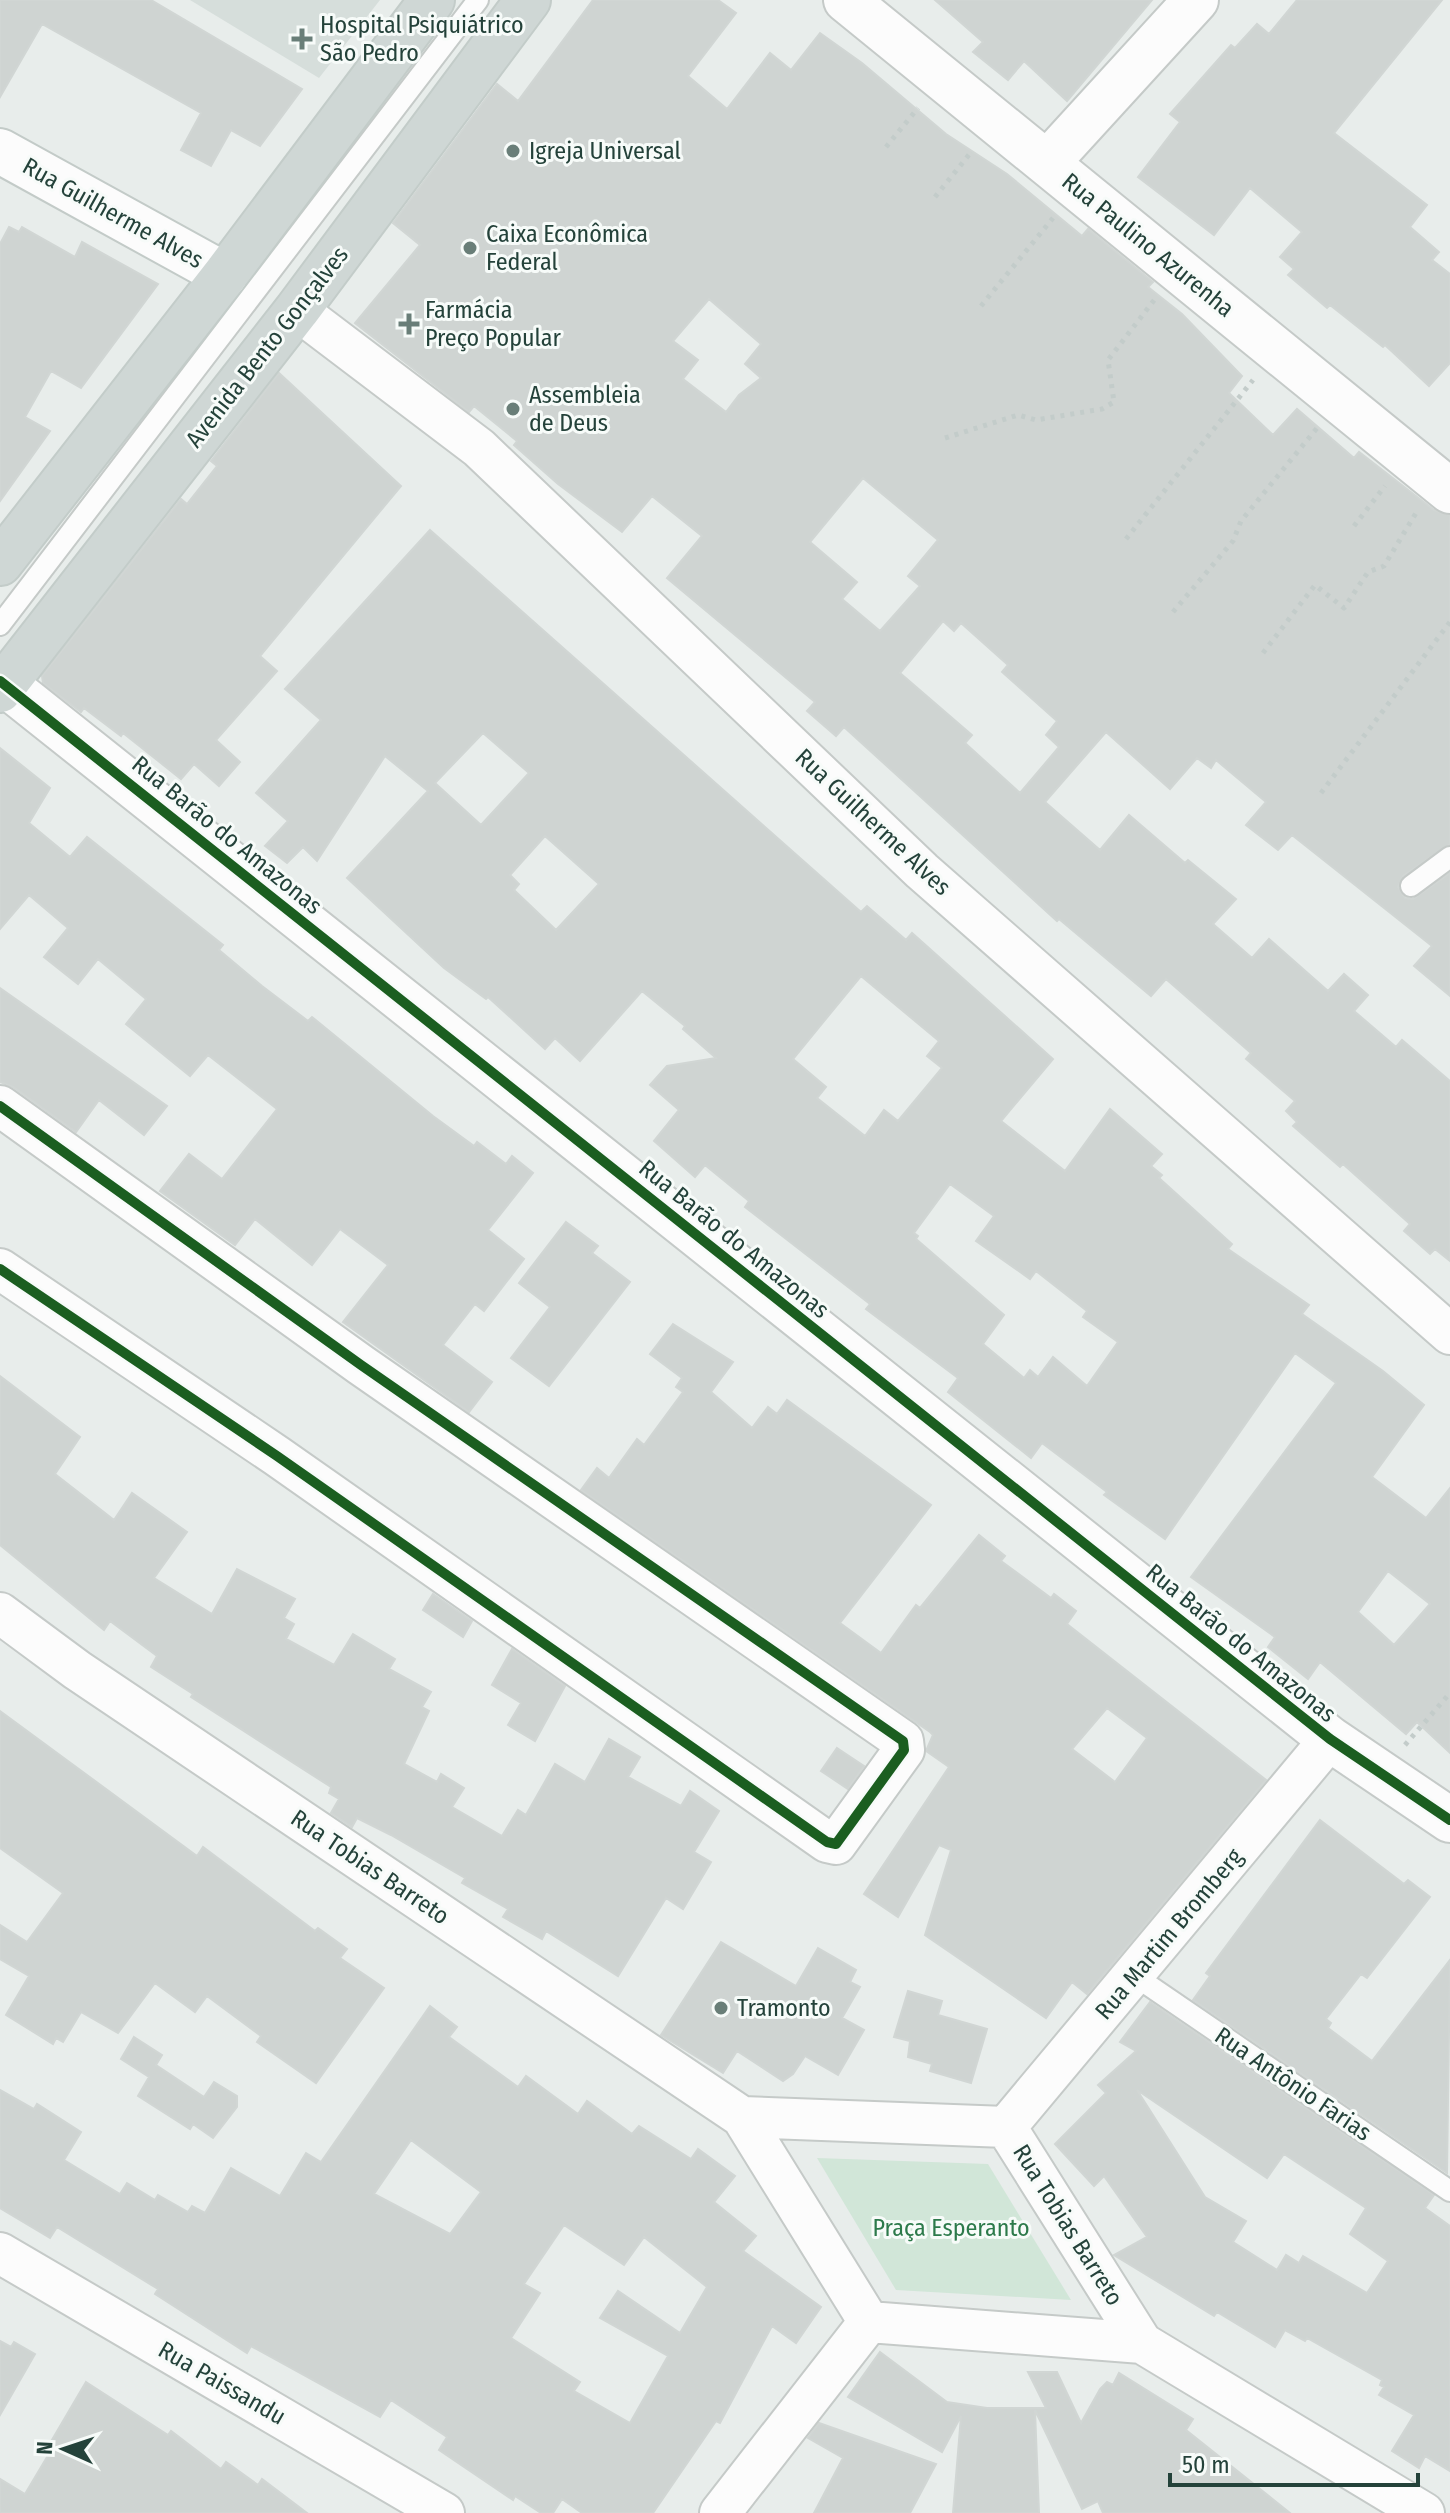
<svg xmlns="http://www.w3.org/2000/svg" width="1450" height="2513" font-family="'Fira Sans Condensed',sans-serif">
<rect width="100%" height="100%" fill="#e8edeb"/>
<!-- built -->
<path fill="#d6dedb" d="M190,0h190l-61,78z"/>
<!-- green -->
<path fill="#d1e6d8" d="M817,2158l171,6 83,136 -175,-10z"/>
<!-- building -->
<path fill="#cfd4d2" stroke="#d1d6d4" stroke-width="2" fill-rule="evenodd" d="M0,0h151l151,89 -42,57 -29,-16 -20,36 -30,-16 20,-37 -159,-89 -42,73z
M593,0h125l18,13 -48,63 39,33 43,-56 21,17 29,-37 42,30 84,71 61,40 75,62 6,-7 65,53 -5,5 34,27 60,62 -13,17 44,42 24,-26 57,49 5,-6 75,58 16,5v329l-47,32 -5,11 7,11 8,1 37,-26v123l-36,-30 18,-20 -140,-111 -14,15 -32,-25 20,-23 -50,-42 -5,8 -14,-10 -27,31 -64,-57 -61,70 55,48 29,-35 56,48 3,-3 48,39 -23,25 39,34 17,-19 59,52 16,-17 24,21 -14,16 42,36 6,-7 48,41v180l-15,-12 -5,5 -26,-23 6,-7 -67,-60 -3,3 -47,-41 4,-4 -11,-11 9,-10 -49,-42 5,-6 -85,-74 -15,17 -92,-77 -2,2 -213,-194 -8,9 -29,-25 8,-9 -148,-124 35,-42 -50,-40 -30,36 -64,-48 -44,-39 3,-4 -43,-35 -5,6 -114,-89 65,-78 -27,-22 104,-139 21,17zM709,299l52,45 -16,20 16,14 -22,17 -13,17 -43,-33 15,-19 -25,-19zM863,478l75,62 -30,36 12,10 -40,45 -38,-32 15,-17 -47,-40zM943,621l11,10 7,-8 47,42 -6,7 55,49 -11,14 13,12 -39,46 -55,-50 7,-8 -72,-62z
M935,0h217l-85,101 -43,-40 -16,19 -35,-28 10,-10z
M1297,0h145l-108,133 93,72 -17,22 29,25 -7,8 18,14v89l-21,23 -44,-41 -2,2 -53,-42 -3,3 -39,-33 6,-6 -14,-12 22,-25 -52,-44 -36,47 -76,-58 42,-55 -10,-8 61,-69 4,3 22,-24 12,10z
M9,227l10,5 3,-5 53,30 7,-15 76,42 -77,104 -30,-17 -26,46 25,14 -50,70v-257z
M279,373l122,113 -141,170 17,15 -61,69 24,22 -21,24 -25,-22 -13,15 -58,-46 -2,3 -37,-28 -3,4 -38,-29 -1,-7 139,-177 6,5 30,-38 -6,-5z
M430,530l431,382 6,-6 39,34 6,-7 141,126 -52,62 64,50 45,-62 52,45 -11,12 11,9 -3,3 73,66 -4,5 81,56 -7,9 81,57 41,34 -52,72 54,41 24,-30v265l-33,-31 -11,12 -86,-72 -12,17 -40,-32 7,-10 -84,-60 145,-194 -41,-30 -130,186 -61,-44 3,-3 -65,-49 -11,15 -83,-66 10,-14 -92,-69 4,-5 -125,-97 4,-6 -44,-36 -10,12 -41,-36 25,-31 -29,-25 17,-19 49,-8 -33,-29 2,-3 -43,-35 -62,70 -25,-23 -10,11 -57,-52 -2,2 -42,-31 -97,-90 81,-87 -43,-35 -68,105 -14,-14 -16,16 -22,-17 23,-25 -32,-28 65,-73 -36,-31zM483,733l46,40 -48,52 -46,-42zM545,836l54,48 -43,46 -42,-40 5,-6 -9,-9zM861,976l78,65 -12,15 15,12 -44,53 -14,-11 -19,26 -48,-38 9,-11 -33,-28zM950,1184l44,32 -18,25 54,38 6,-8 51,40 -4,6 35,25 -31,44 -34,-29 -15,20 -8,-7 -6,8 -41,-34 21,-29 -88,-76 2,-3 -4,-3zM1388,1571l42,33 -36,41 -36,-33z
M0,748l50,40 -21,35 41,34 17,-20 136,108 -4,5 43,36 46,35 4,-4 121,99 41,30 3,-4 29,22 6,-8 21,17 -45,57 36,29 -40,52 -9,-7 -32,41 49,37 -23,30 -126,-90 45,-57 -48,-36 -28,36 -57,-46 -20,26 -75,-54 29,-37 33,25 55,-70 -69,-54 -18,21 -64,-52 20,-25 -48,-40 -20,25 -34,-27 24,-29 -39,-33 -29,34z
M0,988l167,118 -23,29 -45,-35 -23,32 -63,-45 -13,-5z
M566,1222l32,24 -6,7 38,29 -81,104 -38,-28 39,-51 -31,-24z
M673,1324l60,38 -22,30 41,36 16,-21 9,7 10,-14 144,105 -91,118 41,30 35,-48 4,3 59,-73 26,21 -4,5 50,37 3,-4 22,17 -9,13 199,156 -179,214 -15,-12 -26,36 -121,-83 26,-85 -12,-5 -41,72 -34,-23 85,-127 -23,-16 7,-16 -3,-3 -349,-242 16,-22 12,10 28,-39 7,6 39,-53 -7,-5 6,-9 -32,-24zM1107,1708l40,30 -32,44 -43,-33z
M0,1376l80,61 -25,37 59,46 18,-27 55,39 -33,46 58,36 25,-45 58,30 -11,19 10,6 -8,15 48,26 19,-31 42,25 -6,10 42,23 -9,15 7,4 -25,53 33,18 4,-8 23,14 -12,19 50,29 16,-26 8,5 29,-51 30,18 24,-43 31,18 -12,20 53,29 9,-15 29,20 -25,41 17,10 -28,47 -17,-11 -48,78 -72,-45 -4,8 -39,-22 5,-8 -46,-26 3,-5 -74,-43 -34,-17 -5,9 -21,-14 8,-14 -10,-6 2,-6 -140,-90 2,-3 -42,-27 6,-11 -47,-35 -6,9 -104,-85z
M433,1594l39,27 -9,16 -40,-27z
M512,1649l53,37 -30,55 -27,-16 13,-22 -29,-18z
M0,1711l197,145 6,-9 112,84 3,-3 29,21 -7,9 44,30 -68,95 -59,-41 4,-6 -54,-40 -12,16 -40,-29 -37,50 -37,-21 -18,30 -7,-4 -3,6 -47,-29 23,-39 -29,-17v-34l27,17 36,-49 -63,-45z
M837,1748l27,18 -16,23 -27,-18z
M1320,1820l84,64 4,-4 22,17 -63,81 -6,-4 -35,45 5,4 -3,5 44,33 78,-101 -3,213 -254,-173 17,-24 -4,-3z
M721,1942l75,44 22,-38 38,22 -6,12 10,5 -18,31 22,12 -26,45 -33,-19 -12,18 -10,7 -46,-30 -14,22 -62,-38z
M908,1991l34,10 -4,14 49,14 -16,54 -41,-12 2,-7 -24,-7 2,-16 -16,-4z
M1150,2002l284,193 -9,13 25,18v245l-25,-15 -6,12 -27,-17 22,-36 -35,-20 5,-8 -4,-2 2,-5 -75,-42 -2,3 -20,-11 -10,17 -58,-35 -3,4 -100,-61 33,-18 -43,-61 -10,10 -39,-42 51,-51 -8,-8 38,-34 -16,-9zM1137,2090l130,88 17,-24 82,54 -16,26 38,27 -21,32 -64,-37 -4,7 -13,-8 -9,15 -44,-28 13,-21 -41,-24z
M430,2006l27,21 -8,10 69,50 8,-11 52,38 9,-13 45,33 7,-8 52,33 7,-10 37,27 -21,26 42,34 -13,15 78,56 -25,36 -24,-17 -52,97 -4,-2 -63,92h-71l-20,-14 -9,14h-12l-26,-17 -2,4 -74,-50 8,-13 -56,-37 -11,17 -129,-71 -4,7 -92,-59 3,-5 -101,-62 -7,11 -50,-30v-118l34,19 3,-5 44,28 -17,28 56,34 7,-11 28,17 3,-5 30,17 4,-6 13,7 26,-45 49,28 26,-43 15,9zM411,2140l70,52 -31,42 -76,-40zM564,2225l60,40 20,-28 63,50 -27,46 -62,-42 -18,27 68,38 -38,67 -56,-32 6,-9 -69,-44 29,-45 -16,-9z
M134,2037l28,18 -6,10 48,32 10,-15 23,14v11l-24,31 -20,-14 -3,5 -52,-33 11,-19 -28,-18z
M0,2341l11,6 3,-5 21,12 -35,61z
M880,2352l67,50 40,6h59l-18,-36h29l24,51 19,-34 7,-7 6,3 6,-12 74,46 -7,11 104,83h-187l-5,-12 -16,8 -47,-99 4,103h-86l8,-97 -19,36 -94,-55z
M86,2382l82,53 3,-4 50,38 5,-7 32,23 4,-6 45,34h-307v-34l25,15 25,-42 -4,-2z
M819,2423l117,41 -26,49h-96l29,-55 -35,-20z"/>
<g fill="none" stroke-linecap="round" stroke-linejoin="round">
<!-- service casing -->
<g stroke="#c5cac8" stroke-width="24">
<path id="service" d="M0,625l478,-625
M1411,886l39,-29
M1135,1976l315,215"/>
</g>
<!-- minor casing -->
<g stroke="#c5cac8" stroke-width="44">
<path id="minor" d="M297,310l182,138 443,423 528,463
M0,1106l361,259 542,376 1,9 -68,94 -9,-2 -550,-386 -277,-187
M0,1613l77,57 665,447 127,205 273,21
M742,2117l264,10 136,216 282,170
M1006,2127l324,-388
M0,2253l444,260
M720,2513l149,-191"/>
</g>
<!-- tertiary casing -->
<g stroke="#c5cac8" stroke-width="48">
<path id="tertiary" d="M846,0l604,491
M1047,163l149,-163
M5,684l1325,1055 120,81"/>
</g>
<!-- secondary casing -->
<g stroke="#c3cbc8" stroke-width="48">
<path id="secondary" d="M0,151l225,124"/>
</g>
<!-- primary casing -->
<g stroke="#c3ccc9" stroke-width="48">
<path id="primary" d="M0,563l225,-288 207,-275
M0,690l297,-380 231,-310"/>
</g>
<!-- path -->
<path stroke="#c3ccca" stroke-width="5" stroke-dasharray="4 6" stroke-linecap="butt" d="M886,147l32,-39
M935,197l37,-46
M981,306l72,-88
M945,438l73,-23 18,5 66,-11 12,-7 -6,-42 47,-61
M1354,526l31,-40
M1126,539l127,-159
M1173,612l60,-71 8,-20 76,-93
M1263,653l52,-68 29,23 24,-36 16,-6 32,-53
M1321,793l129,-171
M1405,1745l45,-52"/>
<!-- service -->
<use href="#service" stroke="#fcfcfc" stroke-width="20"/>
<!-- minor -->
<use href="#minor" stroke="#fcfcfc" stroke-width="40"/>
<!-- tertiary -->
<use href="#tertiary" stroke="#fcfcfc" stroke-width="44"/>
<!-- secondary -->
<use href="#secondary" stroke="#fcfcfc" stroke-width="44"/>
<!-- primary -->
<use href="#primary" stroke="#cfd7d5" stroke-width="44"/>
<!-- cycleway casing -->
<g stroke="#f7fbf9" stroke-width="15">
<path id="cycleway" d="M0,681l1330,1058 120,81
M0,1106l361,259 542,376 1,9 -68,94 -9,-2 -550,-386 -277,-187"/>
</g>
<!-- cycleway -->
<use href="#cycleway" stroke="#1b5e20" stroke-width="10"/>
</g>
<!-- markers -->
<g fill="#697e78" stroke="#f7fbf9" stroke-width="3">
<path d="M298 27h8v8h8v8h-8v8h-8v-8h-8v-8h8z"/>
<circle cx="513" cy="151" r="8"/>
<circle cx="470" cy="248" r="8"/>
<path d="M405 312h8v8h8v8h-8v8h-8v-8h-8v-8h8z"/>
<circle cx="513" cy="409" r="8"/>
<circle cx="721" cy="2008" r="8"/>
</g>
<g text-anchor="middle" stroke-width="6" stroke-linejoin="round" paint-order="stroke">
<!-- poi labels -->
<g font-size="24" fill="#24423a" stroke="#f7fbf9" text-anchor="start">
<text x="320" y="33">Hospital Psiquiátrico<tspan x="320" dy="28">São Pedro</tspan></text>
<text x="529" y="159">Igreja Universal</text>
<text x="486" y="242">Caixa Econômica<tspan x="486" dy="28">Federal</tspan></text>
<text x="425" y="318">Farmácia<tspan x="425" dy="28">Preço Popular</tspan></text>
<text x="529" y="403">Assembleia<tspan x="529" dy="28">de Deus</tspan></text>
<text x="737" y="2016">Tramonto</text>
</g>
<!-- street labels -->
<g font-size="24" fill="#24423a" stroke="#f7fbf9">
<text transform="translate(113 213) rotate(29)" y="8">Rua Guilherme Alves</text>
<text transform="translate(1148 245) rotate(39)" y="8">Rua Paulino Azurenha</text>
<text transform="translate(267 347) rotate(-52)" y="8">Avenida Bento Gonçalves</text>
<text transform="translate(873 822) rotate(43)" y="8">Rua Guilherme Alves</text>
<text transform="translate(227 835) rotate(39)" y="8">Rua Barão do Amazonas</text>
<text transform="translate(734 1239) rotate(39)" y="8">Rua Barão do Amazonas</text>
<text transform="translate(1241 1643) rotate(39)" y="8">Rua Barão do Amazonas</text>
<text transform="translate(370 1867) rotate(34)" y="8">Rua Tobias Barreto</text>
<text transform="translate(1169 1934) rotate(-50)" y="8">Rua Martim Bromberg</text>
<text transform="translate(1293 2084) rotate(34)" y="8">Rua Antônio Farias</text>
<text transform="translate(1068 2225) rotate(58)" y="8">Rua Tobias Barreto</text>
<text transform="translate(222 2383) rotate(30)" y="8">Rua Paissandu</text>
</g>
<!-- park labels -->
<g font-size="24" fill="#2d7a4b" stroke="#f7fbf9">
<text x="951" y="2236">Praça Esperanto</text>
</g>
</g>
<!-- north arrow -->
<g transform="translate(64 2449) rotate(273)" stroke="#f7fbf9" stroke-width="6" paint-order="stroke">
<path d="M0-6L14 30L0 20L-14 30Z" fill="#24423a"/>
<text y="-12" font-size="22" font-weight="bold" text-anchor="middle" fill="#24423a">N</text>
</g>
<!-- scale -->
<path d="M1170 2473v12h248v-12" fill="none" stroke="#24423a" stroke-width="4"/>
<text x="1182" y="2473" font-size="24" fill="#24423a" stroke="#f7fbf9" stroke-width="6" paint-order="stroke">50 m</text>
</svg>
